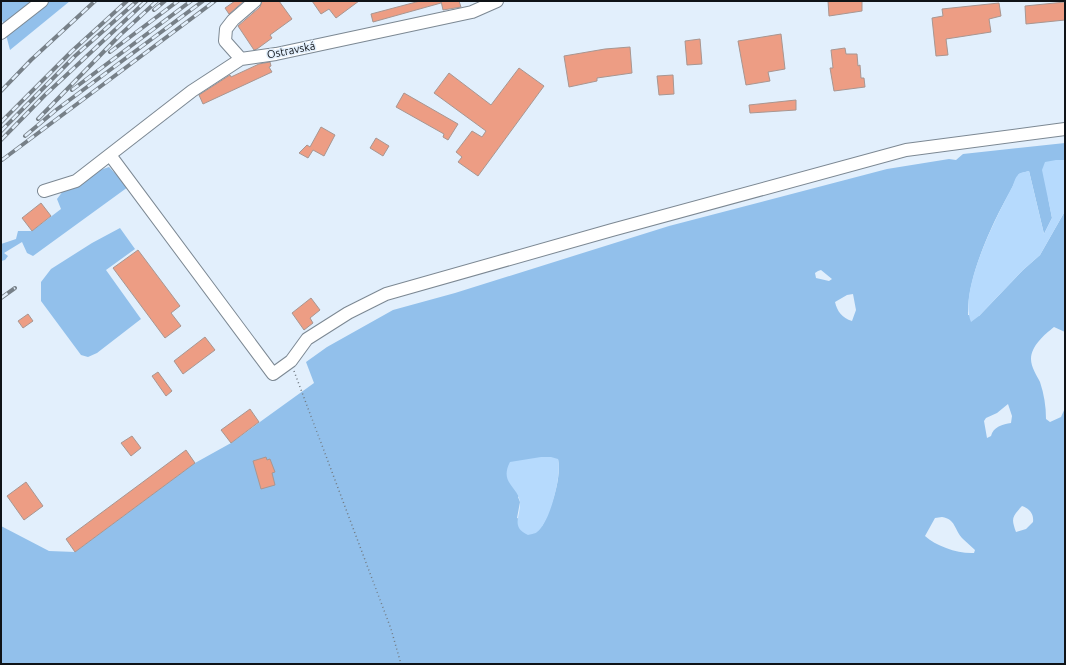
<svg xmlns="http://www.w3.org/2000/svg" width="1066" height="665" font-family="Ubuntu,sans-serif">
<rect width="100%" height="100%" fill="#e2effc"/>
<!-- green -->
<path fill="#92c0eb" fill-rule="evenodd" d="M1,1h69l-60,49 -9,-34z
M1065,143v17h-9l-8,37 4,21 -8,16 -15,-63 -10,3c-4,5 -5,11 -8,16 -19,33 -44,87 -43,125l11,1 44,-46 17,-15 25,-44v121l-11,-5c-10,8 -23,19 -23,32 0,8 6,17 9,23 4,12 6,24 6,37l4,3 11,-5 4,-9v256h-1064v-138l48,25 26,1 120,-89 36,-20 83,-60 -8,-21 21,-15 66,-37 62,-17 214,-67 218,-57 62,-10 7,1 7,-6zM821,270l11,9 -3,2 -13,-3 -1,-5 3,-2zM853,294l3,16 -4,11c-10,-3 -15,-10 -17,-19l12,-7zM1008,404l4,12 -1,7c-8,1 -18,4 -20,13l-4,2 -3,-17 2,-3 11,-5zM558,459c4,19 -7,50 -16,67l-25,-8 3,-16 -2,-5zM1022,506c8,3 12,8 11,16l-7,7 -10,3c-5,-14 -4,-15 6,-26zM942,517c14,2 12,13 21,22 4,4 8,7 12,11l-1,3c-16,1 -38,-7 -49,-17l10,-18z
M109,167l19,20 -95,69 -6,-3 -5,-11 -18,11 4,3 -3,4 -4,1v-17l15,-5 2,-8h14l29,-22 -4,-10 6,-8 37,-21z
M120,228l15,21 -29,21 35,49 -44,34 -9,4 -7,-2 -40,-54v-19l10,-13 41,-26z"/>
<!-- water -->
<path fill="#b6dafd" d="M1056,160h9v51l-25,44 -17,15 -44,46 -8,6c-13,-31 25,-104 40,-133 3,-4 3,-10 7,-14 2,-3 7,-3 11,-4l15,63 8,-16 -10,-48 3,-8z
M541,457h10l7,2c4,16 -8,64 -21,73 -2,2 -7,2 -9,3 -18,-8 -7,-19 -8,-33 -2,-16 -21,-19 -10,-40z"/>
<!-- building -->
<path fill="#ed9d84" stroke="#a89691" d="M235,1h9l-15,13 -4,-6z
M262,1h17l13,18 -22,16 2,3 -15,11 -3,1 -16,-24 22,-19z
M312,1h47l-23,17 -7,-9 -8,5z
M420,1h21v2l-68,19 -2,-8z
M441,1h18l2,6 -18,3z
M828,1h34v10l-33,5z
M1065,2v18l-39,4 -1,-18z
M999,3l2,13 -12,3 2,13 -45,7 2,16 -12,1 -4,-38 11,-2 -1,-7z
M781,34l4,35 -17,3 2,9 -24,4 -8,-44z
M700,39l2,25 -15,1 -2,-24z
M630,47l2,26 -35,5v3l-28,6 -5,-31 41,-7z
M845,48l1,6h11l1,12 2,-1 1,13h3l1,9 -31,4 -4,-23h3l-2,-18z
M270,62l1,4 -2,1 3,5 -69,32 -4,-9 31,-20 1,2 28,-13z
M519,68l25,18 -66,90 -20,-14 4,-5 -6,-5 16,-21 10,6 4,-6 -52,-38 15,-20 42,32z
M673,75l1,19 -15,1 -2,-19z
M404,93l54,31 -10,16 -5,-3 1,-3 -48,-27z
M796,100v10l-46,3 -1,-8z
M321,127l14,8 -11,21 -11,-6 -5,8 -9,-5 8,-8 3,2z
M376,138l13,8 -6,10 -13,-8z
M41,203l10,13 -19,15 -10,-13z
M138,250l42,56 -9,7 10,13 -16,12 -52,-70z
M311,298l9,12 -10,8 3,5 -9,7 -12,-17z
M28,314l5,7 -10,7 -5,-7z
M205,337l10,13 -32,24 -9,-13z
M158,372l14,19 -6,5 -14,-20z
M250,409l9,13 -28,21 -10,-13z
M132,436l9,12 -10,8 -10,-13z
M186,450l9,13 -120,89 -9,-13z
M266,457l1,3 3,-1 5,13 -3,1 3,12 -14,4 -8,-28z
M26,482l17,24 -19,14 -17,-24z"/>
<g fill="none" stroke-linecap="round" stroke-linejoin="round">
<!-- minor casing -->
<g stroke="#7c8893" stroke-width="14">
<path id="minor" d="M1,33l41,-32
M241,59l-16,-18 1,-12 7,-9 22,-19
M110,155l163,219 18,-13 16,-22 41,-26 38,-19 226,-64 294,-80 159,-21
M44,191l32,-10 116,-90 49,-32 35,-5 196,-42 25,-11"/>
</g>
<!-- path -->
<path stroke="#727b83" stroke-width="1.5" stroke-dasharray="1 3" stroke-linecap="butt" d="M294,371l97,258 10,35"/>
<!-- minor -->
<use href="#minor" stroke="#fff" stroke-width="12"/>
<!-- rail casing -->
<g stroke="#778088" stroke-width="4">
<path id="rail" d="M154,10l11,-9
M110,52l68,-51
M72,90l119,-89
M1,91l30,-31 64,-59
M38,119l82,-84 37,-34
M1,122l71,-71 55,-50
M1,131l74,-75 62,-55
M25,136l31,-26 147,-109
M1,140l44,-45 101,-94
M2,160l213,-159
M1,298l14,-10"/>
</g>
<!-- rail -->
<use href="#rail" stroke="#e2effc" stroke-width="2.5" stroke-dasharray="8" stroke-linecap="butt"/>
</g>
<g text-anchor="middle" stroke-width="3" stroke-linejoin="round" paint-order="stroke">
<!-- street labels -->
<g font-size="11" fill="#0f1317" stroke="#e2effc">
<text transform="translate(291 50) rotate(-11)" y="4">Ostravská</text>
</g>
</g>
<!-- border -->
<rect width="1066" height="665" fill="none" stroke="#0f1317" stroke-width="4"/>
</svg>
